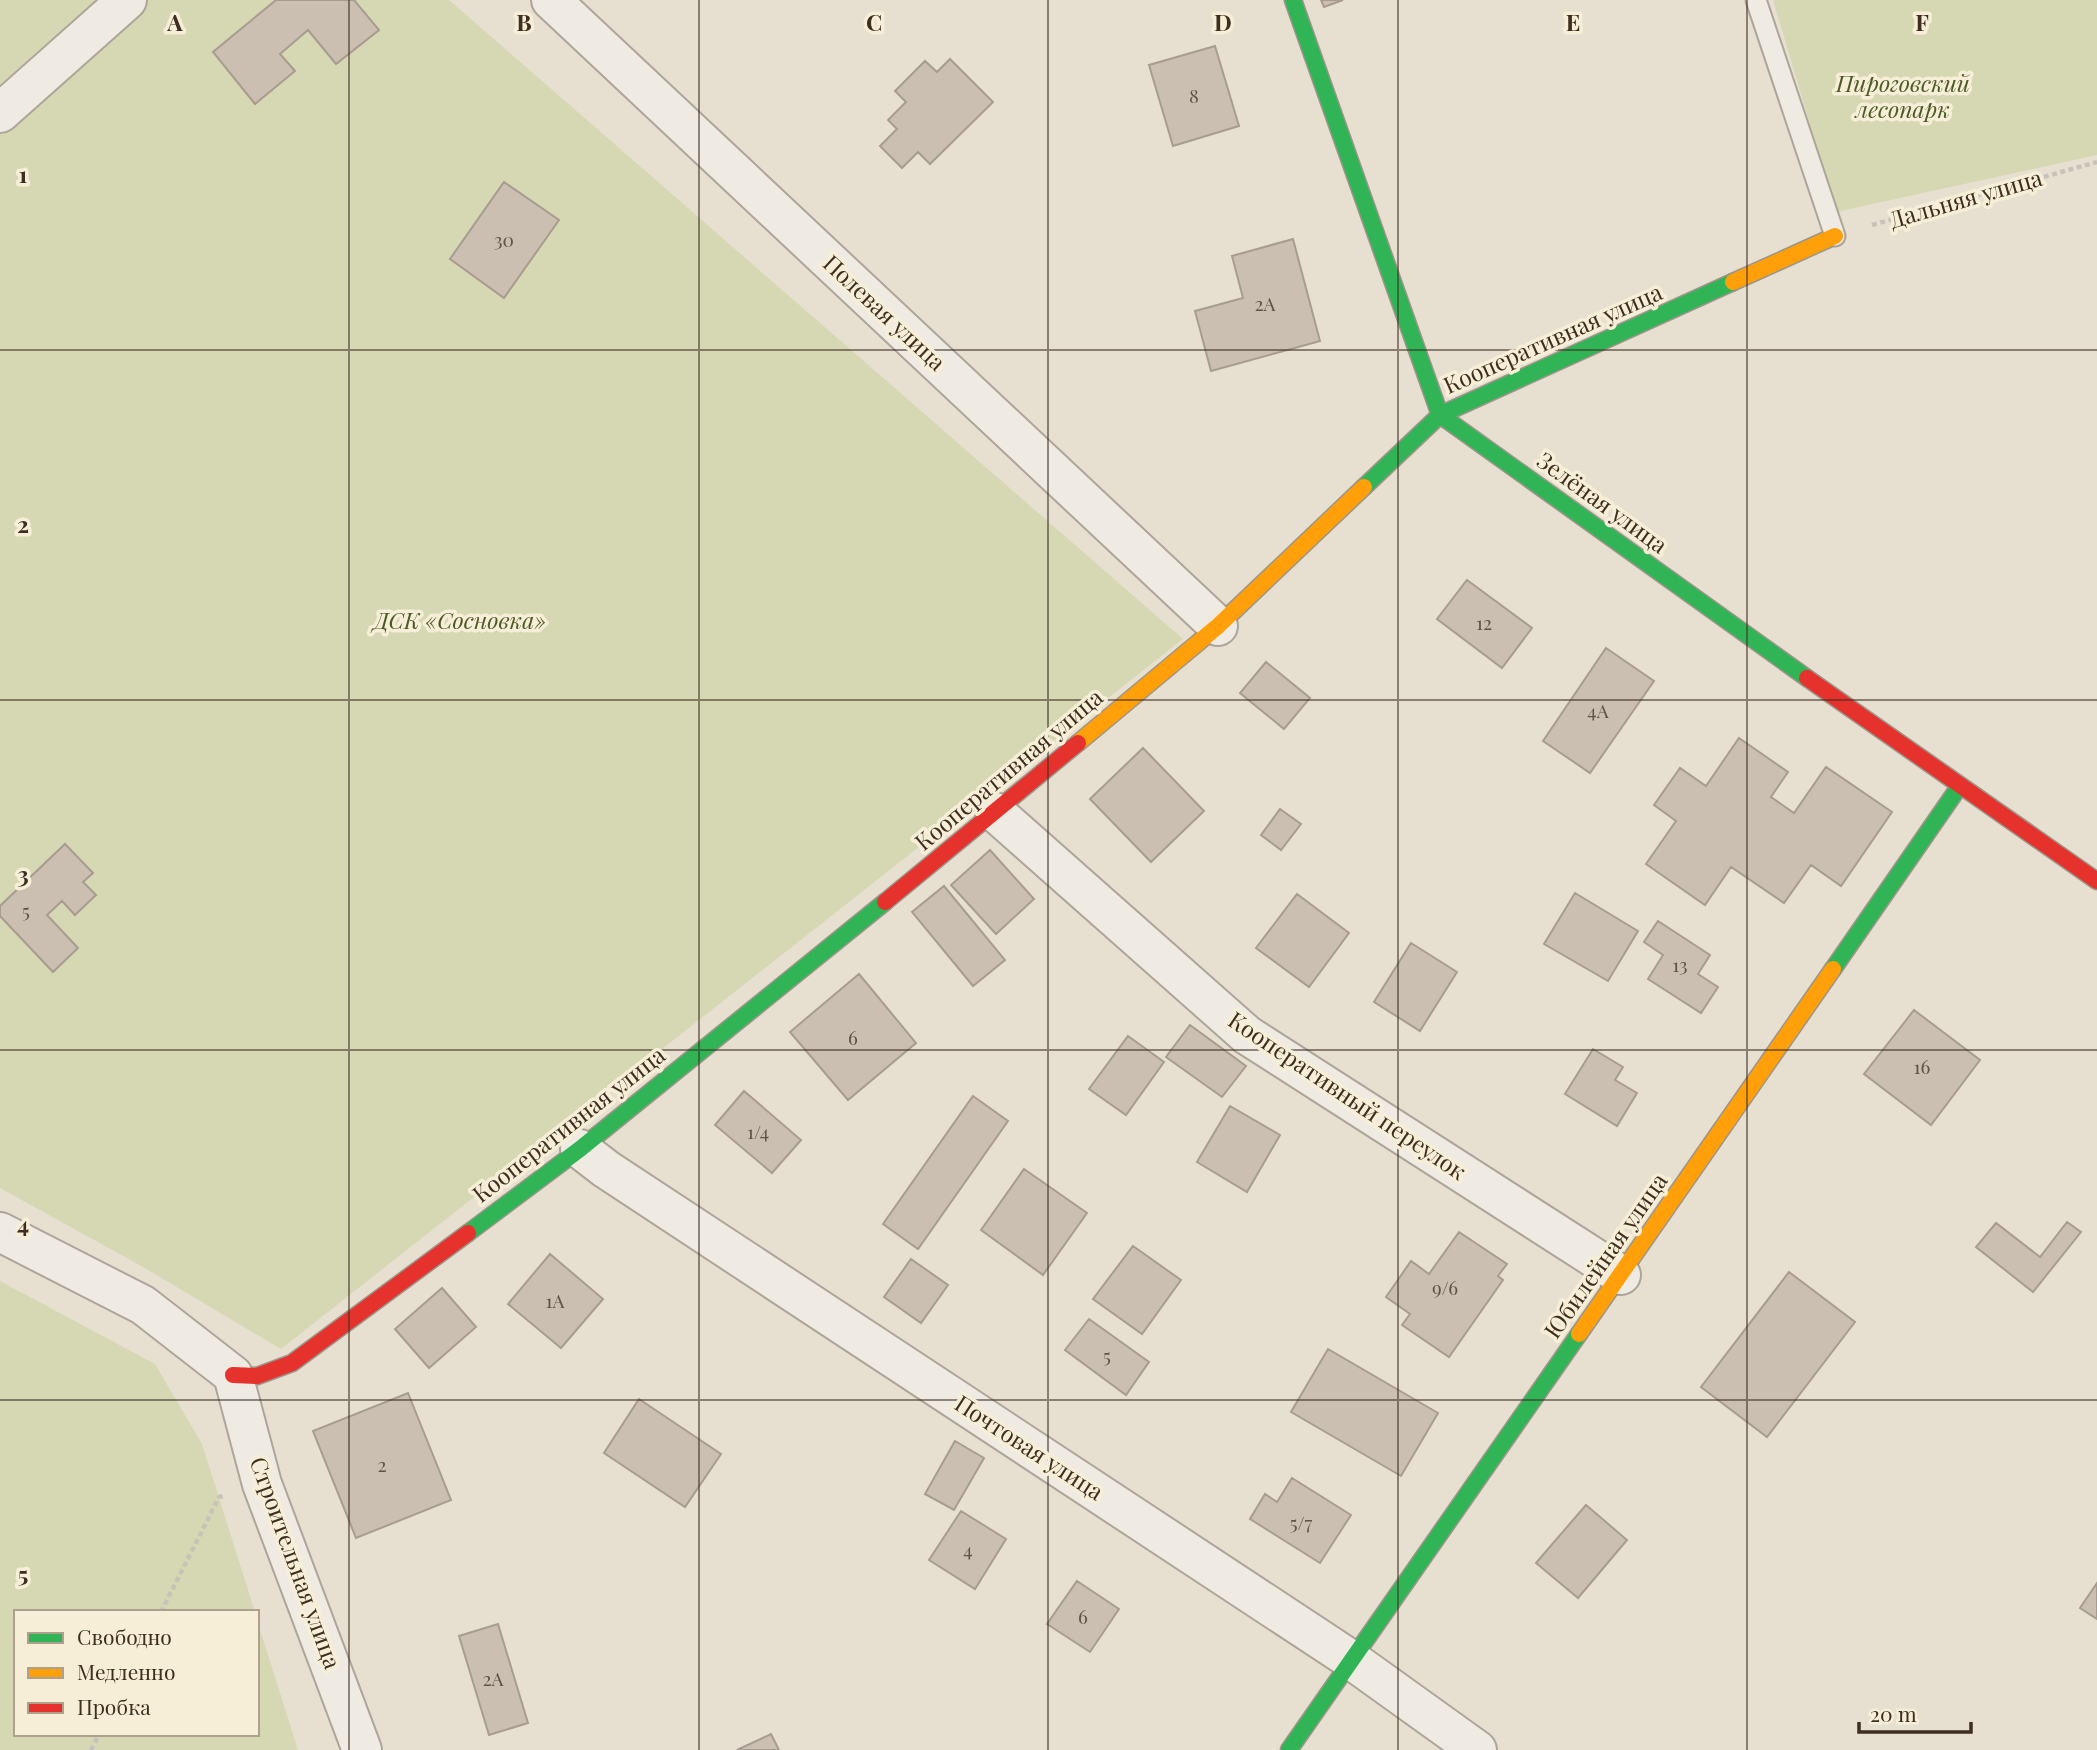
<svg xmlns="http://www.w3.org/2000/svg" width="2097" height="1750" font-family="'Playfair Display',serif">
<rect width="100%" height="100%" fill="#e7e0d1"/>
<!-- green -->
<path fill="#d6d7b3" d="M0,0h449l734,639 -902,710 -138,-82 -143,-79z
M1773,0h324v155l-261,57z
M0,1281l155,83 47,80 53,168h-239v122h241v-114l41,130h-298z"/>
<!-- building -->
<path fill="#cbbfb2" stroke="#a89c90" stroke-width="2" d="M276,0h78l25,30 -43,34 -28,-34 -28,24 15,17 -40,33 -42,-52z
M1321,0h22l-19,7z
M1215,46l24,80 -66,20 -24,-81z
M950,59l43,43 -63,62 -12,-12 -16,16 -22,-22 17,-17 -9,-9 18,-18 -11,-11 30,-30 12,11z
M504,182l55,38 -55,78 -54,-39z
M1293,239l27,102 -109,30 -16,-60 48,-13 -11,-42z
M1467,580l65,48 -30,40 -65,-49z
M1606,648l48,33 -64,92 -47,-32z
M1266,662l44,36 -26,31 -44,-36z
M1739,738l49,34 -17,25 23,16 32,-46 66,45 -51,74 -30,-21 -27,38 -53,-36 -26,38 -59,-41 30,-43 -22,-16 26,-37 26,18z
M1143,748l61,63 -53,51 -61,-63z
M1280,809l21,15 -20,26 -20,-15z
M65,844l28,29 -10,9 13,13 -21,20 -13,-14 -15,14 31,33 -25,24 -53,-56v-10z
M990,850l44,49 -38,35 -45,-49z
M944,886l61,74 -32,26 -61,-74z
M1575,893l63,38 -30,50 -64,-37z
M1297,894l52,39 -40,54 -53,-39z
M1658,921l52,34 -12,19 20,13 -17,26 -53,-34 15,-24 -19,-13z
M1411,943l46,29 -37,59 -46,-29z
M859,974l57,69 -68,57 -58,-68z
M1914,1010l66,50 -49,65 -67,-51z
M1190,1025l56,41 -24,31 -56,-40z
M1128,1036l36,26 -38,53 -37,-26z
M1593,1049l30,18 -8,13 22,13 -20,33 -52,-32z
M744,1091l57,49 -29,33 -57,-48z
M973,1096l35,25 -90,128 -35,-25z
M1230,1106l50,29 -33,57 -50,-30z
M1024,1169l63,44 -44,62 -62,-45z
M2067,1222l14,10 -48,60 -57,-45 20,-24 44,34z
M1459,1232l48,32 -9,12 5,4 -54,77 -47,-32 8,-11 -24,-17 25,-36 18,13z
M1133,1246l48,34 -39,54 -49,-35z
M550,1254l53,45 -42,49 -53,-44z
M911,1259l37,26 -27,38 -37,-26z
M1789,1272l66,50 -88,115 -66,-50z
M442,1288l34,39 -47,41 -34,-39z
M1089,1319l60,43 -23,33 -61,-45z
M1328,1349l110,64 -37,63 -110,-64z
M408,1393l43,107 -95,38 -43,-107z
M639,1399l82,55 -36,53 -81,-54z
M955,1441l29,17 -30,52 -29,-16z
M1292,1478l59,37 -31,48 -70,-44 15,-25 12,8z
M1586,1505l41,35 -49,58 -42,-35z
M961,1511l45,28 -31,50 -46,-29z
M1077,1581l42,28 -29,43 -43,-28z
M2097,1583v36l-17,-11z
M498,1624l30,99 -39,12 -30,-99z
M771,1734l8,16h-42z"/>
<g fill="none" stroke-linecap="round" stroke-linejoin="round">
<!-- lane casing -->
<g stroke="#ada599" stroke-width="23">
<path id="lane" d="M1756,0l79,236"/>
</g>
<!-- street casing -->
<g stroke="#ada599" stroke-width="42">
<path id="street" d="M551,0l667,626
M0,113l127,-113
M995,812l252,223 374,240
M580,1149l26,20 747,492 124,89
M0,1232l143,73 90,70 29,109 100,266"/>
</g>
<!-- fast casing -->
<g stroke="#9c958a" stroke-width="19">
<path id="fast" d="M1293,0l147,415 367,263
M1364,487l76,-72 293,-133
M1833,969l126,-182
M468,1233l112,-84 305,-247
M1289,1750l290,-416"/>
</g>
<!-- slow casing -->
<g stroke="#9c958a" stroke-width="19">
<path id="slow" d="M1733,282l102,-46
M1078,743l140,-117 146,-139
M1579,1334l254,-365"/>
</g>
<!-- jam casing -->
<g stroke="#9c958a" stroke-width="19">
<path id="jam" d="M1807,678l290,203
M885,902l193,-159
M233,1375l24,1 35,-13 176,-130"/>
</g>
<!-- path -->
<path stroke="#c8c2b9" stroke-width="4.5" stroke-dasharray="5 3.5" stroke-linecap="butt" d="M1872,225l225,-63
M161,1612l58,-115 7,-2
M91,1750l8,-16"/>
<!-- lane -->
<use href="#lane" stroke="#efebe3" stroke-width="19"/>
<!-- street -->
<use href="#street" stroke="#efebe3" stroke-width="38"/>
<!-- fast -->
<use href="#fast" stroke="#30b455" stroke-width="16"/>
<!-- slow -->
<use href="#slow" stroke="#ff9f0a" stroke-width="16"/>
<!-- jam -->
<use href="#jam" stroke="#e5322d" stroke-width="16"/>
</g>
<!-- grid -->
<path fill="none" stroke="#3d2e20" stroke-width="2" stroke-opacity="0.55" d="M349,0v1750M699,0v1750M1048,0v1750M1398,0v1750M1747,0v1750M0,350h2097M0,700h2097M0,1050h2097M0,1400h2097"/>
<g text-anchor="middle" stroke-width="7" stroke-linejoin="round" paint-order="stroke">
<!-- number labels -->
<g font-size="19" fill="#605244">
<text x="1194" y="103">8</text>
<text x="504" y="247">30</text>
<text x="1265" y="311">2А</text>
<text x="1484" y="630">12</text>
<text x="1598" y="718">4А</text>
<text x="26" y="918">5</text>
<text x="1680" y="972">13</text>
<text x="853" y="1045">6</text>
<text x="1922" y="1074">16</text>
<text x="758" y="1139">1/4</text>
<text x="1445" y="1295">9/6</text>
<text x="555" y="1308">1А</text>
<text x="1107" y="1363">5</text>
<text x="382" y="1472">2</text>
<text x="1301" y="1530">5/7</text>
<text x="968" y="1557">4</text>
<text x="1083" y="1624">6</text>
<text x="493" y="1686">2А</text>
</g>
<!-- park labels -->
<g font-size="23" font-style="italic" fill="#4d5a26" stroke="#f7eed8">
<text x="1903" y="92">Пироговский<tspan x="1903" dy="26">лесопарк</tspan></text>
<text x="460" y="629">ДСК «Сосновка»</text>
</g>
<!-- street labels -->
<g font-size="23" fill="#3d2e20" stroke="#f7eed8">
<text transform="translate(1966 199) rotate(-16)" y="8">Дальняя улица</text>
<text transform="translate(884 313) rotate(43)" y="8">Полевая улица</text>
<text transform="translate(1553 339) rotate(-24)" y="8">Кооперативная улица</text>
<text transform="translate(1602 503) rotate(36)" y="8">Зелёная улица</text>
<text transform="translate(1009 770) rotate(-40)" y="8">Кооперативная улица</text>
<text transform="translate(1347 1096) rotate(34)" y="8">Кооперативный переулок</text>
<text transform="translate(569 1125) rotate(-38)" y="8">Кооперативная улица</text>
<text transform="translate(1606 1256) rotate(-55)" y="8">Юбилейная улица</text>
<text transform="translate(1029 1448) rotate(33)" y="8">Почтовая улица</text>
<text transform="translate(295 1563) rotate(70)" y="8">Строительная улица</text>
</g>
</g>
<g font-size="23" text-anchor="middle" font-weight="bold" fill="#3d2e20" stroke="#f7eed8" stroke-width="7" stroke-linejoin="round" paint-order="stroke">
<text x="175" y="31">A</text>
<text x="524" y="31">B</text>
<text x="874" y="31">C</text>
<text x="1223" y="31">D</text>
<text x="1573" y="31">E</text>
<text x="1922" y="31">F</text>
<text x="23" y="183">1</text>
<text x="23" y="533">2</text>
<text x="23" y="883">3</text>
<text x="23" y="1233">4</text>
<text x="23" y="1583">5</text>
</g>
<!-- legend -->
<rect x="14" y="1610" width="245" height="126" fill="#f7eed8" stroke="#ada18e" stroke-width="2"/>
<rect x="28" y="1633" width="35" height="10" fill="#30b455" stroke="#ada18e" stroke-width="2"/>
<text x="77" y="1645" font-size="21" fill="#3d2e20">Свободно</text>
<rect x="28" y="1668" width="35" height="10" fill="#ff9f0a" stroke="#ada18e" stroke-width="2"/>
<text x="77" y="1680" font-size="21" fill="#3d2e20">Медленно</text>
<rect x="28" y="1703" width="35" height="10" fill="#e5322d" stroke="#ada18e" stroke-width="2"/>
<text x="77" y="1715" font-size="21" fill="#3d2e20">Пробка</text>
<!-- scale -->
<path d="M1859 1722v10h112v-10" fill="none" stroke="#3d2e20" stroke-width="3.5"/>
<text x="1870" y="1722" font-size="21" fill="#3d2e20" stroke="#f7eed8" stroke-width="5" paint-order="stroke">20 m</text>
</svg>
